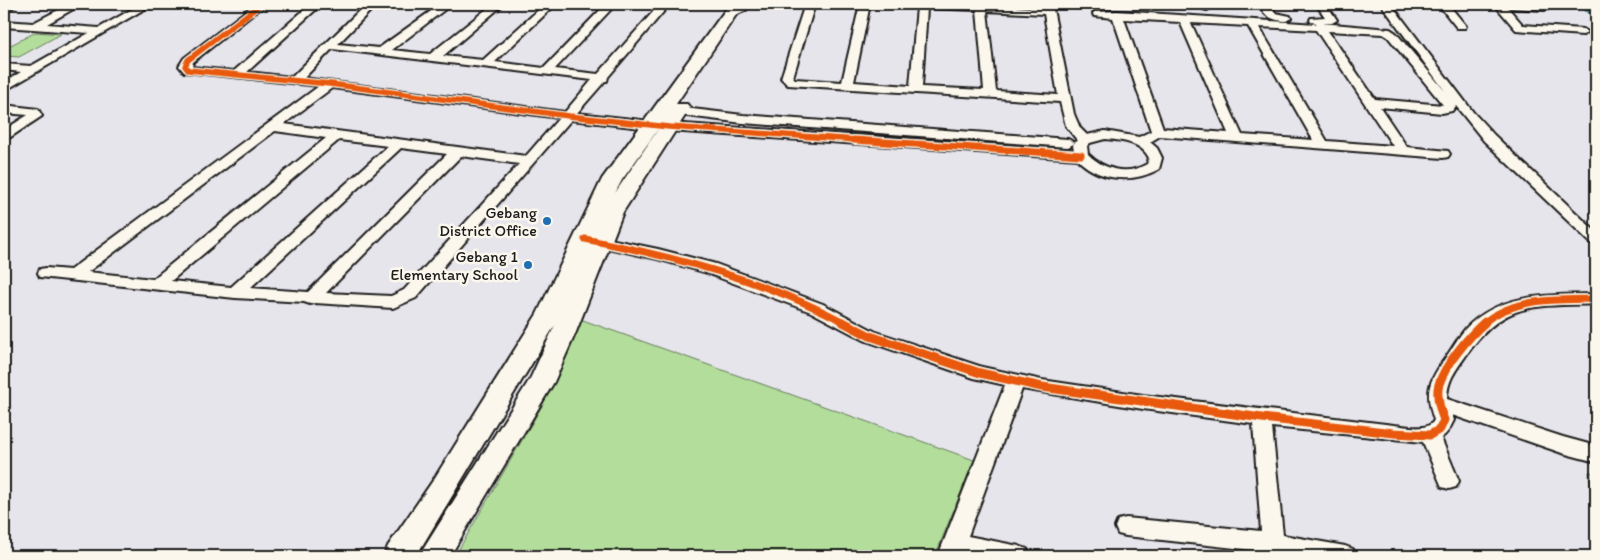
<svg xmlns="http://www.w3.org/2000/svg" width="1600" height="560" font-family="Itim,sans-serif">
<rect width="100%" height="100%" fill="#e6e5ec"/>
<filter id="ink" filterUnits="userSpaceOnUse"><feTurbulence type="fractalNoise" baseFrequency=".02" numOctaves="2"/><feDisplacementMap in="SourceGraphic" scale="10" xChannelSelector="R" yChannelSelector="G"/><feConvolveMatrix kernelMatrix="1 2 1 2 8 2 1 2 1" color-interpolation-filters="sRGB"/></filter>
<g filter="url(#ink)">
<!-- green -->
<path fill="#b2dd9a" stroke="#677c5b" d="M36,32l25,2 -42,23 -15,-1v-9h3z
M580,319l394,141 -39,96h-480l88,-152z
M1589,472l7,1v70z"/>
<g fill="none" stroke-linecap="round" stroke-linejoin="round">
<!-- stream -->
<path stroke="#58898d" stroke-width="4" d="M1578,4l18,12"/>
<!-- street casing -->
<g stroke="#1c1c1c" stroke-width="4">
<path id="street" d="M6,4h12l-14,8v-7z
M70,4h12l-35,20 52,4 42,-24h12l-149,87v-9l17,-10 -17,-2v-6l27,2 58,-33 -85,-6v-6l29,2z
M255,4h11l-73,58 -1,5 42,4 77,-67h11l-75,68 45,5 74,-73h11l-39,40 41,4 62,-44h11l-60,46 38,4 63,-50h11l-61,52 40,4 62,-56h11l-61,58 49,6 62,-64h10l-61,65 43,5 62,-70h10l-62,73 -1,4h-2l-28,32 92,10 405,27 -1,-5 4,-5 -11,-14 -6,-24 -272,-17 -7,-7 24,-74h10l-22,73 2,2 47,3 18,-78h10l-16,78 56,4 7,-79 -11,-1 -1,-2h61l87,5 21,105 6,14 7,7 18,-4 34,6 12,-6 -38,-113 -19,-2 -1,-2 1,-2 23,-1 199,13 1,-1 -6,-1 -1,-2 1,-2 14,-1 -9,-13h10l11,16 -5,3h-11l69,6 6,4 49,58 -64,-87h10l82,108 21,23 102,97v13l-5,-2 -107,-102 -28,-35 -4,5 -10,2 -62,-6 27,40 41,4 2,3 -2,3 -5,1 -283,-22 -10,6 7,6 5,10 -3,11c-27,15 -60,12 -82,-10l-408,-28 -98,-11 -155,178 -23,10 -78,-5 -5,1 -6,-2 -69,-4 -195,-21 -2,-4 2,-4 6,-1 24,2 249,-184 -135,-14 -5,-6 5,-8zM927,8l50,2 7,80 -62,-3zM987,11l57,3 14,81 -62,-4zM1124,19l56,3 48,111 -65,-5zM1191,23l57,3 65,114 -71,-5zM1259,27l57,3 77,116 -66,-5zM1328,31l55,3 5,3 55,68 -68,-6zM332,49l260,31 -27,32 -261,-34zM332,88l227,30 -33,38 -242,-32zM275,131l51,7 -173,141 -65,-7zM1105,139c15,1 37,3 44,19l-2,6c-20,12 -43,6 -59,-10l-1,-8 3,-3zM339,140l49,6 -157,141 -60,-6zM401,148l46,6 -139,138 -58,-4zM461,156l58,8 -115,126 -13,6 -65,-3z
M1200,4h10l2,3 -5,3 -4,-1z
M1258,4h10l8,9 14,3 1,2 -5,3c-14,-1 -21,-4 -28,-17z
M1438,4h10l18,22 -1,2h-8z
M1494,4l54,1 1,2 -1,2 -4,1 -36,-2 15,17 60,4 5,3 -5,3 -67,-5z
M4,105l34,4 4,7 -33,22 -5,1v-9l24,-15 -24,-2z
M667,106l76,9 325,24 7,4 -7,4 -325,-24 -80,-10 -2,-3 2,-3z
M590,235l68,14 58,15 107,40 53,28 106,35 60,13 101,15 251,30c11,1 35,7 40,-5 -10,-29 -5,-39 12,-63 7,-10 13,-21 20,-29 35,-36 84,-33 130,-34v10c-62,3 -92,-5 -131,53 -10,14 -18,24 -18,42l116,38 33,9v16l-34,-9 -110,-38 2,5c-4,8 -6,13 -13,18l18,43 -3,6 -7,2 -7,-2 -19,-45 -151,-15 11,108 62,11 8,3 3,7h-60l-11,-2v2h-22l-1,-5 -136,-15 -8,-2 -3,-7 3,-7 8,-2 135,13 -8,-107 -110,-15 -121,-20 -54,147 51,10 8,3 3,7h-58l-11,-2 -1,2h-22l67,-171 -31,-7 -110,-38 -53,-28 -107,-40 -47,-13 -72,-16 -3,-3 3,-3z"/>
</g>
<!-- secondary casing -->
<g stroke="#1c1c1c" stroke-width="4">
<path id="secondary" d="M736,4h15l-5,6 -10,5 -60,89h11l3,4 -67,104 -47,120 -22,50 -104,174h-31l111,-177 25,-54 -139,231h-32l4,-10 46,-67 103,-165 65,-135 124,-170zM661,125l-46,68 7,-13z"/>
</g>
<!-- street -->
<use href="#street" fill="#fbf7ec" fill-rule="evenodd"/>
<!-- secondary -->
<use href="#secondary" fill="#fbf7ec" fill-rule="evenodd"/>
<!-- cycleway-far2 casing -->
<g stroke="#fbf7ec" stroke-width="8">
<path id="cycleway-far2" d="M261,4l-73,56 -3,6 3,4 142,14 239,32 100,11 203,14"/>
</g>
<!-- cycleway-far1 casing -->
<g stroke="#fbf7ec" stroke-width="10">
<path id="cycleway-far1" d="M854,140l227,15
M585,239c90,18 179,41 261,84
M1483,323c32,-26 74,-23 113,-24"/>
</g>
<!-- cycleway casing -->
<g stroke="#fbf7ec" stroke-width="12">
<path id="cycleway" d="M843,322l27,14 110,37 62,14 220,31 132,15 36,2 10,-6 4,-9c-4,-10 -7,-20 -6,-31 3,-20 31,-53 47,-67"/>
</g>
<!-- cycleway-far2 -->
<use href="#cycleway-far2" stroke="#e8590c" stroke-width="5.5"/>
<!-- cycleway-far1 -->
<use href="#cycleway-far1" stroke="#e8590c" stroke-width="7"/>
<!-- cycleway -->
<use href="#cycleway" stroke="#e8590c" stroke-width="9"/>
</g>
</g>
<!-- markers -->
<g fill="#1f6fb2" stroke="#fbf7ec" stroke-width="2">
<circle cx="547" cy="221" r="5"/>
<circle cx="528" cy="265" r="5"/>
</g>
<g text-anchor="middle" stroke-width="5" stroke-linejoin="round" paint-order="stroke">
<!-- poi labels -->
<g font-size="16" fill="#1c1c1c" stroke="#fbf7ec" text-anchor="end">
<text x="537" y="218">Gebang<tspan x="537" dy="18">District Office</tspan></text>
<text x="518" y="262">Gebang 1<tspan x="518" dy="18">Elementary School</tspan></text>
</g>
</g>
<!-- margin -->
<rect width="1600" height="560" fill="none" stroke="#fbf7ec" stroke-width="20"/>
<rect x="10" y="10" width="1580" height="540" fill="none" stroke="#1c1c1c" stroke-width="2" filter="url(#ink)"/>
</svg>
